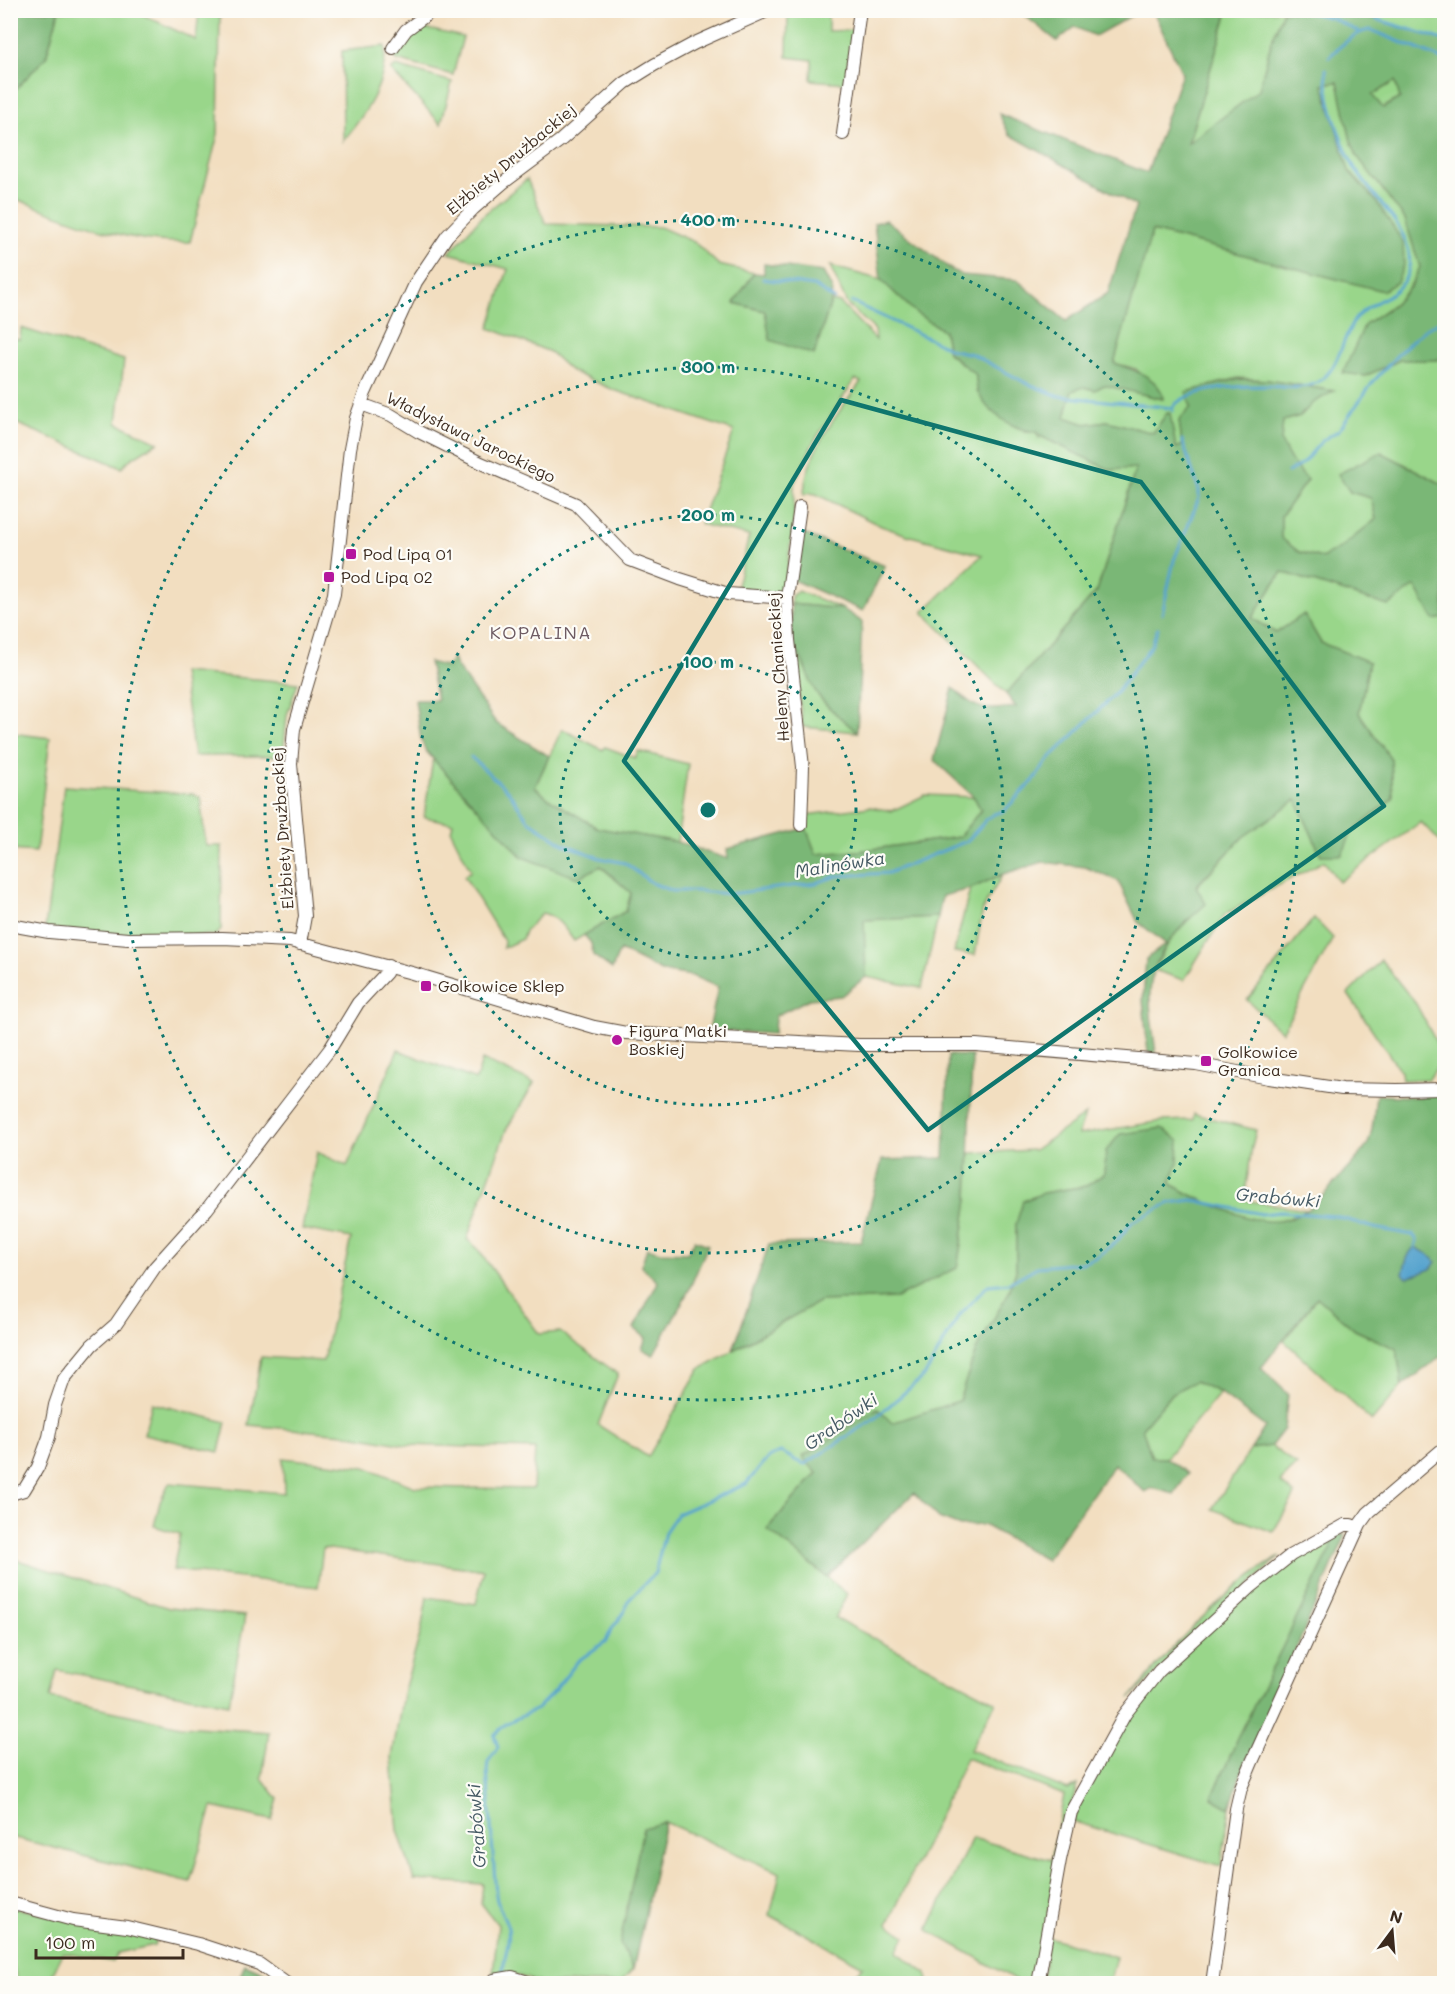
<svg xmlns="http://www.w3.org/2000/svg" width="1455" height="1994" font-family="Mali,sans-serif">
<rect width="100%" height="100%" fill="#fdfcf7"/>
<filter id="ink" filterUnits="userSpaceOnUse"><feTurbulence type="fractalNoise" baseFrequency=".0167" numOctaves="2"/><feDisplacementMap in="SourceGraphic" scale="12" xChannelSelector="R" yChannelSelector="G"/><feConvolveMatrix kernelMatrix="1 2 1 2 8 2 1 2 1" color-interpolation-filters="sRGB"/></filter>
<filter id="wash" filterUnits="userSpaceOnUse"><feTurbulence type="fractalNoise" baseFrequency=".008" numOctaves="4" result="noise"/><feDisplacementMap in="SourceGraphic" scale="24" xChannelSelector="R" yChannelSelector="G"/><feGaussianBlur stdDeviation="1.35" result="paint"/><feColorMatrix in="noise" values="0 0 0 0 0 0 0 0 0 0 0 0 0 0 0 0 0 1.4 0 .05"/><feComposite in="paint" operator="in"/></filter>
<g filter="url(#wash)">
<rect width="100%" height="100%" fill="#f2dec0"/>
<!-- green -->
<path fill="#99d68a" stroke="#6a8054" stroke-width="1.5" d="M59,11h76l61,29 3,-29h21l-2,123 -28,108c-63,3 -122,-23 -179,-45l-1,-103 36,-37z
M793,11h35v20l26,-1 -9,53 -34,-3 1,-20 -25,-3 1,-44z
M1228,11h55l-12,32 -12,47 -71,54z
M1349,11h95v29z
M414,26l49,11 -10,38 -56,-15 -4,-5 2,-8z
M385,46c2,38 -19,67 -42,95l-1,-90z
M396,66l56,16 -11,42 -50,-54z
M1338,81l13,60 6,15 48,63 15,48c-14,31 -28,39 -55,57v52l35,-16h37l7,-4v129l-63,-33 -31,40 21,6 5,21 -34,28 -20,11 -23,-6 -18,-14v-22l26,-36 -15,-18 -12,-20 3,-22 17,-4 13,-13 20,-12 -65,-11 -30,-2 -51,14 5,15 -13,13 3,26 -6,2 -7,-35 -2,1 -14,19 -46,-12 -22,3 -20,-6 7,-28 12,-3 11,3 9,-5 58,14 -26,-30 -22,-6 38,-132 231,60 -7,-90 -27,-30 -27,-87z
M1395,81l5,17 -17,10 -11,-13z
M527,179l19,45 114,3 34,15 25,23 35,8 -20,30 31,8 53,32 13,-42 9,2 36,37 -1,-10 -28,-26 -17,-38 51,14 35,33 28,18 4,22 28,22 1,17 48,39 11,1 3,6 1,-2 70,34 26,-2 -39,123 -91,103 -83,-82 59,-57 -75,-20 -26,-9 -65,-32 -7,-1 -5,2c1,-41 33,-81 57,-113l-6,-3 -42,64 -19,41v33l-10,78 -48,-5 13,-54 -49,-12 34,-93 -120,-41 -43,-19 -21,-19 -61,-24 19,-59 -59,-16 33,-37z
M21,328l103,32 -7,63 41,19 -29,18 -7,8 -111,-47v-82h9z
M1282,572l106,34 27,-20 19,34 10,-2v222l-3,3 -20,-21 -82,60 -15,-21 -99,53 -41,66 -30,-10c15,-31 25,-43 51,-66l-9,-17 47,-50 53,-38 25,56 30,-21 42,-36 -2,-39 -32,-46 10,-51 -48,-19 -17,-29 -28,19 -24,-15z
M798,591l45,18 -52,-5v-8z
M792,644c13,14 15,36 26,51 10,14 26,25 39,37l-54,-5z
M182,672l116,11 -11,32 -4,41h-89z
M562,729l41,21 2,-3 30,11 3,-7 50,13 -11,78 -80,-14 -49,-30 -13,-11z
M11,733l39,5 -14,114 -25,-2z
M433,759l89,97 78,10 31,27 -5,18 -52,30c-9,-12 -16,-25 -32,-28l-17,18 -3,8 -19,9 1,-7 -40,-65 7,-5 -20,-40 2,-8 -29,-6z
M64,786l129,8 7,3 6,49h16l-1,84 -5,5 -75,2 -96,-8z
M925,795l49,2 7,13 -22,27 -100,14 -43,3 -10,-26v-13l64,-8 22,4z
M1003,874l-20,34 -8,47 -21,-3 16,-63z
M938,917l-16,71 -56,-11 -3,-57z
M1314,918l19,20 -51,94 -35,-32z
M1381,960l35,44 28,53 -15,22 -27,1 -1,-8 -53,-78z
M398,1050l78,30 6,-20 52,23 -28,47 -39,109 10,9 62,86 21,-2 58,42 -20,51 50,32 52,-88 120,-68 76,-3 61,-30 11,-68 2,-47 64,-3 51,-35 -7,20 84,-14 31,-1 1,-6 62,16 -4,17 -8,53 63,10c-13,6 -24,12 -39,12 -24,1 -78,-26 -98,-39l8,-20 -72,-12 -2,23 -18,12 -43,7 -27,31v47l-7,21 -33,58 -17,51 -67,22 -89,33 14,17 -50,56 80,65 -12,24 161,84 -26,48 98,40 9,-5 -20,77 -21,121h-15l-93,-53 44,-92 79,22 13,-65 -98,-37 -78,166 17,12 -8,16 30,22 1,9h-83l18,-17 -93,-51 10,-42 -115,-51 -32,147 -13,14h-79l-22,-7 -26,-1 5,-50 -17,-22 2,-19 -69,-4 -16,-50 -6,-73 11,-63 18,-63 6,-34 49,7 8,-34 -161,-22 -5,39 -145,-17 7,-36 -26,-8 6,-24 9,-19 115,10 -1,-35 82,9 50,20 118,2 2,-40 -129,-4 -62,-11 -95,-9 12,-68 62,4 28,-123 -49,-9 15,-77 30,14z
M1317,1297l38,33 42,19 5,37 -30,35 -88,-80z
M1195,1381l25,12 -54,65h-14l-10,-30 30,-35z
M152,1403l74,19 -7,30 -75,-18z
M1271,1446l26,19 -17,17 15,13 -22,37 -61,-23 39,-60z
M11,1525l5,2 1,33 152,48 76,8 -16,88 -172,-34 -7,28 131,28 88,6 -7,46 16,21 -6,21 -60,-13 -22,75 -179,-45z
M1335,1533l-4,15 -119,250 18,10 -9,58 -149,-45 19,-44 53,-82 46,-51 102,-88z
M1280,1556l-150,142c44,-54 90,-105 150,-142z
M10,1907l147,31 -3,7 -36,8 -5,9 -50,-9 -12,25 -14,5h-19l-7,-23z
M1048,1937l68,20 -7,26 -68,1z"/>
<!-- forest -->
<path fill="#7ab776" stroke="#5a704a" stroke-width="1.5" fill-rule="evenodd" d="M11,10l48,1 -13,46 -35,37z
M1019,11h121l-45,25 -20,-9 -18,14z
M1153,11h75l-40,132 71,-53 12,-47 12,-32h66l95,29v316l-7,4h-37l-35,16 -22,-3 22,-49 29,-19 17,-19 9,-19 -15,-48 -48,-63 -6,-15 -13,-59 -15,2 26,87 27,30 27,41 1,23 -7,17 -14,9 -231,-60 -38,132c17,6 47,14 49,36l-59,-14 -9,5 -11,-3 -12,4 -7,26 20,7 22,-3 46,12 14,-20h3l6,35 6,-2 -3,-26 12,-13 -5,-15 52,-13 30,1 66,11 -21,12 -13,13 -17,5 -2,21 11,20 15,18 -26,36v22l18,14 23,6 20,-11 34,-28 -5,-21 -21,-6 -12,-18 43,-22 63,33v133l-10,2 -19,-34 -27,20 -106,-34 -30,46 24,15 28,-19 17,29 48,19 -10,51 32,46 2,39 -42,36 -9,21h-21l-25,-55 -53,37 -47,49 10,18c-28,24 -54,50 -56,89 -1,20 4,41 6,61l-8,-1 -5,-53 3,-41 20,-15 -28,-22 -20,-41 -33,-14 -42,-5 -40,12 -33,15 -28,7 -4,21 -74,3 2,57 -25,19 -32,3 -34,17 -1,18 -65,-4 9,-43 -26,-11 -31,-5 -41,-21 -8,19 -19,-14 -2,-12 -7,-8 42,-24 5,-18 -30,-27 -23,12 -56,-21 -96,-106 -5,-11 -6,-40h22l-8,-38 19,5 5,-10 2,7 41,59 53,33 -14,31 13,11 50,30 79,14 51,17 -1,-10 79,-21 10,26 43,-3 100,-14 22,-27 -7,-13 -40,-37 19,-72c26,23 28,23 63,19l-10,-13 91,-103 39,-123 -26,2 -70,-34 -4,-4c-20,-1 -49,-19 -57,-38 -3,-5 -3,-13 -3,-19l-28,-23 -4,-21 -28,-18 -35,-33 -7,-57 12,-3 66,50 10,5 55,5 49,41 42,-28 28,-87 -127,-72 -10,-20 148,59 35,-100zM1395,81l5,17 -17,10 -11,-13z
M764,264l59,8 9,17 -1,12 -17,54 -44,-15 -5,-29 -31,-8 20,-30 10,1z
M799,532l86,34 -22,45 -70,-31z
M791,604l52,5 19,13 -5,110c-13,-12 -29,-23 -39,-37 -11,-15 -13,-37 -26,-51z
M948,1055l24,1 -4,144 -11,68 -61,30 -76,3 -87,49 36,-106 92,-2 21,-82 62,-2z
M1444,1093v261l-42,32 -5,-37 -42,-19 -38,-33 -56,71 27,26 -4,35 -13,17 -20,3 14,-22 -45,-34 -25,-12 -23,12 -30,35 10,30h14l22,16 -14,20 -22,-6 -7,4 -31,-28 -68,96 -62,-35 -24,1 -21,-8 -25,-25 -87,84 -60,-48 50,-56 -15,-16 75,-49 15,15 67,-22 17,-51 33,-58 7,-21v-47l7,-23 20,-8 43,-7 18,-12 2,-23 14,-17 42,-6 17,13 -1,22 -8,20c17,11 35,19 54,26 54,22 75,16 113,-29 8,-9 28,-28 32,-39 5,-14 5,-31 7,-46l42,2z
M695,1240l13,5 -19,45 -36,65 -11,-6 4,-11 -12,-10 24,-46 -17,-16 6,-18 13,4 27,1z
M1335,1533l11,2 -106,241 -10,32 -18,-10 24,-56 95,-194z
M665,1822l-32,147 -13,-26 23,-115z
M245,1964l20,9 15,11h-43z"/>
<!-- water -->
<path fill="#54a3ce" stroke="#486676" stroke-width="1.5" d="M1415,1247l13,7 8,8 -5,7 -24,9 -4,-4c2,-9 4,-21 12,-27z"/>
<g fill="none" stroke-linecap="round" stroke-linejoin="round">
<!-- stream -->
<path stroke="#54a3ce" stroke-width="3" d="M1299,10l33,8 27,14
M1376,19l68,21
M1329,57c10,-10 28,-27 42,-27l73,30
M763,279l51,7 20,13
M852,302l101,48 19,4 54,29 33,13 113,12
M1173,411l-1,-3c16,-21 69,-22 94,-22 16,1 35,4 50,-3 24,-12 25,-45 40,-65 13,-17 38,-19 49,-39 21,-41 -36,-83 -52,-114 -14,-26 -27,-67 -27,-96
M1288,472l14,-8 20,-23 17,-11 34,-48 28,-31 23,-21 20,-11
M1162,614l12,-54 25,-62v-8l-17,-50
M471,757l37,34 21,30 35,23 36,14 25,5 27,20 20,8h27l31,3 86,-11 21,-7 51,-3 79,-32 19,-21 8,-6 10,-3 30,-31 15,-21 67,-66 35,-47 7,-18
M503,1973c0,-15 8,-31 5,-45 -3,-12 -11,-21 -12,-33l-9,-124 1,-9 10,-15 -4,-12 13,-12 30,-14 18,-19 23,-29 28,-20 7,-14 11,-14 4,-12 27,-28 10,-41 12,-18 69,-30 22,-26 12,-6c9,3 15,10 25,12l69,-45 51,-44 34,-59 29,-31 21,-2 28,-16 45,-4 15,-6 19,-15 16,-20 38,-19 22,-3 70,14 18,-2 55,4 39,12 39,7 4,5 -2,7"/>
</g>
</g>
<g filter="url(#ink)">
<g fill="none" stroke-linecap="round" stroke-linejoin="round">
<!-- minor casing -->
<g stroke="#564536" stroke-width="14">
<path id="minor" d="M393,48l13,-18 27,-20
M843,134l17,-124
M361,404l30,11 28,17 62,31 95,41 54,56 50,19 48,15 59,4
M800,507l-13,91 2,42 14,127 -2,58
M10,925l39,7 79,7 94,-1 68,3 122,32 182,54 32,6 233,12h117l220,19 73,14 73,11 55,1 47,-1
M300,944l5,-28 -14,-152 3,-35 40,-135 16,-145 6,-31 9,-25 51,-111 31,-46 26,-27 30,-26 58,-43 64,-57 29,-18 41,-22 74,-33
M10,1491l4,2 10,-3 14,-23 11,-30 6,-32 9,-26 28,-34 24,-21 39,-57 52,-58 123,-160 28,-46 28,-30 2,-7
M10,1903l63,17 54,7 71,17 61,20 28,20
M491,1984l3,-4 18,-3 22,7
M1038,1984l22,-124 11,-48 54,-98 34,-43 92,-84 40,-32 54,-30h6l7,3
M1212,1984l24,-175 5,-21 11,-26 108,-238 8,-11 76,-65"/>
</g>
<!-- minor -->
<use href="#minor" stroke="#fff" stroke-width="12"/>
</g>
</g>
<!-- marked area -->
<path fill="none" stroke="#0f766e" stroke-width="4.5" stroke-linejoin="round" d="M841,400l300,82 243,324 -456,324 -304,-369z"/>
<!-- distance rings -->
<g fill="none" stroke="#0f766e" stroke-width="3" stroke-dasharray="3 6">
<circle cx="708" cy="810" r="148"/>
<circle cx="708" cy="810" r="295"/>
<circle cx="708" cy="810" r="443"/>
<circle cx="708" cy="810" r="590"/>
</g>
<!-- markers -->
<g fill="#b5179e" stroke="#fdfcf7" stroke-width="2">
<rect x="345" y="548" width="12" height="12" rx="3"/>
<rect x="323" y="571" width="12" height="12" rx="3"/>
<rect x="420" y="980" width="12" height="12" rx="3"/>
<circle cx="617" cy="1040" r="6"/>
<rect x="1200" y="1055" width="12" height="12" rx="3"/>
</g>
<g text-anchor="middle" stroke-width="4.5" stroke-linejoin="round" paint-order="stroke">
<!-- street labels -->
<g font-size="16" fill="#3b2a1e" stroke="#fdfcf7">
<text transform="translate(511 159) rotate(-40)" y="6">Elżbiety Drużbackiej</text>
<text transform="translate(471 437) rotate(26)" y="6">Władysława Jarockiego</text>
<text transform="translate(778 667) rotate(-94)" y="6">Heleny Chanieckiej</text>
<text transform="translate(282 828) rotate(-94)" y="6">Elżbiety Drużbackiej</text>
</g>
<!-- poi labels -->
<g font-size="16" fill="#3b2a1e" stroke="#fdfcf7" text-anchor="start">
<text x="363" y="560">Pod Lipą 01</text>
<text x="341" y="583">Pod Lipą 02</text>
<text x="438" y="992">Golkowice Sklep</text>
<text x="629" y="1037">Figura Matki<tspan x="629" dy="18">Boskiej</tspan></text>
<text x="1218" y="1058">Golkowice<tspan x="1218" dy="18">Granica</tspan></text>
</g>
<!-- neighbourhood labels -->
<g font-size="18" letter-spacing="1.5" fill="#6d5a62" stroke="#fdfcf7">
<text x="541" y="639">KOPALINA</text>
</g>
<!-- water labels -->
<g font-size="18" font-style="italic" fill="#455a64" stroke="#fdfcf7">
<text transform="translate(840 865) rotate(-9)" y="6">Malinówka</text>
<text transform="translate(1278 1198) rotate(5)" y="6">Grabówki</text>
<text transform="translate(841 1422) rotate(-35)" y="6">Grabówki</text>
<text transform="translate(477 1826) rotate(-94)" y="6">Grabówki</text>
</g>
</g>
<circle cx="708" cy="810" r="9" fill="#0f766e" stroke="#fdfcf7" stroke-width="3"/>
<g font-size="18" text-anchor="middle" font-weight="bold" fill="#0f766e" stroke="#fdfcf7" stroke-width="4.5" stroke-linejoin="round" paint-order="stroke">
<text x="708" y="226">400 m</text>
<text x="708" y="373">300 m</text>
<text x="708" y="521">200 m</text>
<text x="708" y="668">100 m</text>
</g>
<!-- margin -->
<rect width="1455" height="1994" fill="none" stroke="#fdfcf7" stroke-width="36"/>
<!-- north arrow -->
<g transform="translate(1392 1931) rotate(16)" stroke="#fdfcf7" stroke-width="4.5" paint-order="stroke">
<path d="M0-4.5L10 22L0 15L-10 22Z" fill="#3b2a1e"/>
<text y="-9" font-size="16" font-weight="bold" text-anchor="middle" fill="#3b2a1e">N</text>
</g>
<!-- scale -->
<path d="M36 1949v9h147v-9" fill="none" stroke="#3b2a1e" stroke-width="3"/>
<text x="45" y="1949" font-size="18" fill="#3b2a1e" stroke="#fdfcf7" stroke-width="4.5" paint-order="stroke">100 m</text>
</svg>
